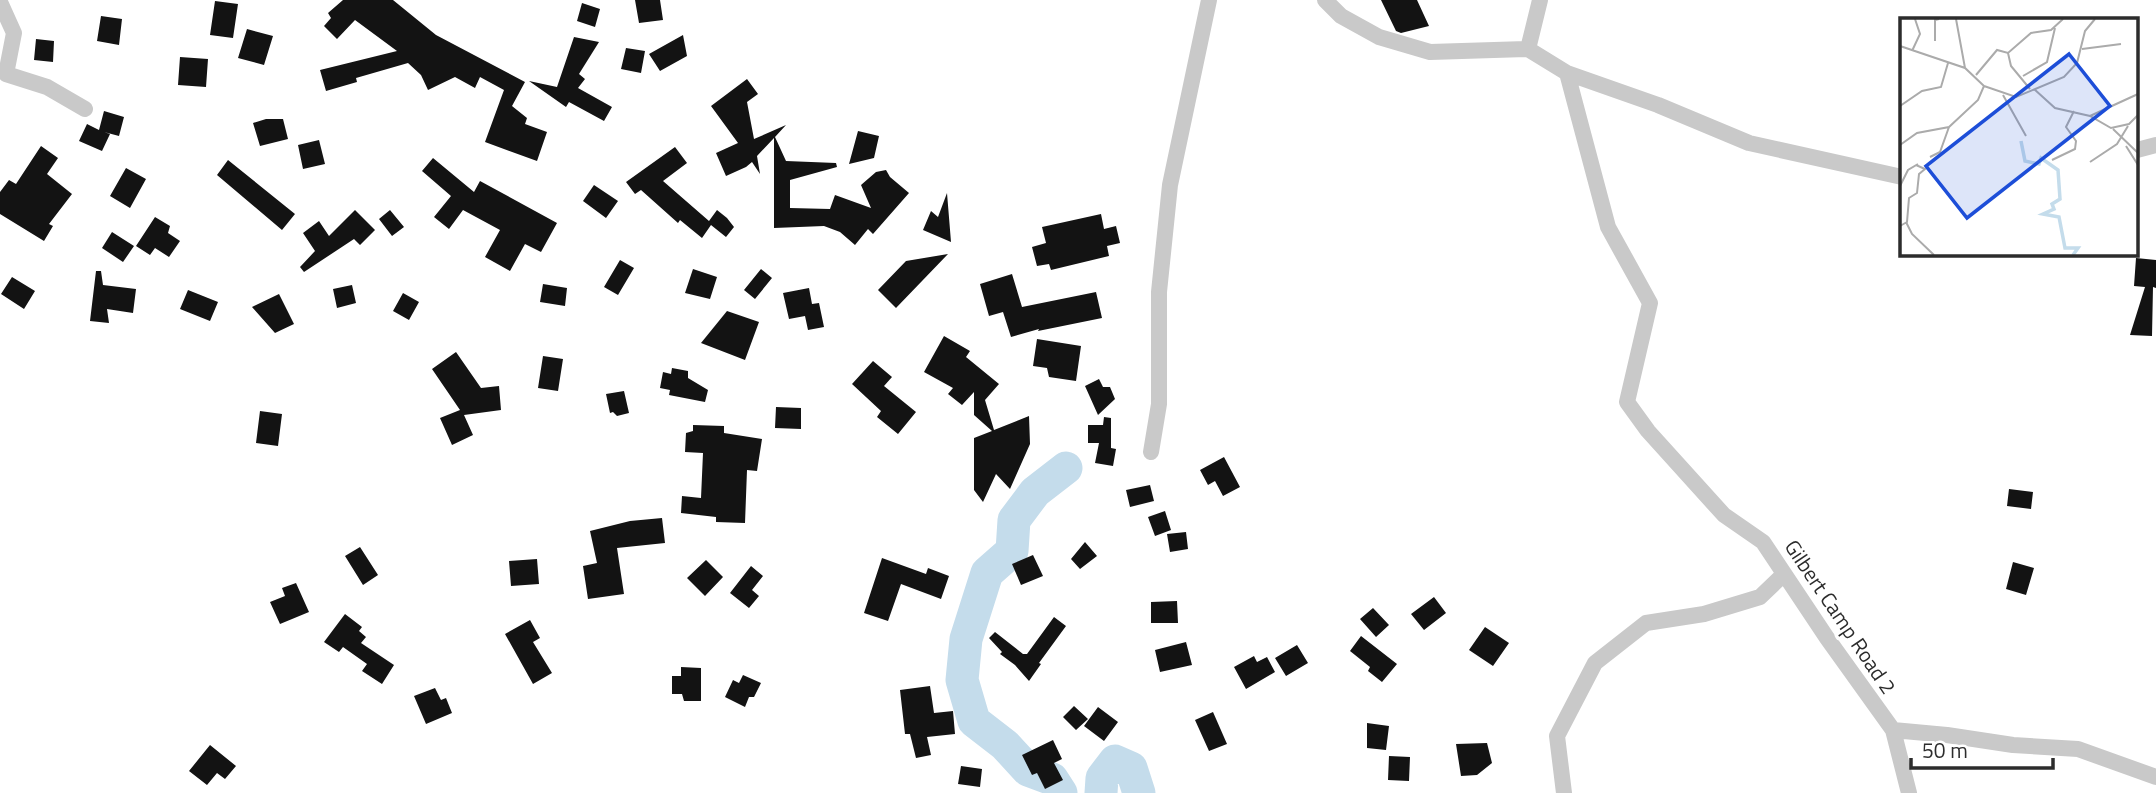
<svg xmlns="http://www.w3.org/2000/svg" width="2156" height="793" font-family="'Titillium Web',sans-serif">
<rect width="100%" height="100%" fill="#fff"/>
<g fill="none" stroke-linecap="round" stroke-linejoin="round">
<!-- river -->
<path stroke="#c4dceb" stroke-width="33" d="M1061,793l-9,-14 -24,-9 -23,-25 -31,-24 -12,-41 4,-41 21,-66 25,-22 2,-31 21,-28 31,-24
M1101,793l1,-15 13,-17 16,7 8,25"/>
</g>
<!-- building -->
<path fill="#131313" d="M343,0h50l43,35 89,47 -13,24 15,12 -2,6 22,8 -10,29 -52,-19 19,-52 -24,-13 -5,11 -20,-11 -27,13 -7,-15 -13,-12 -52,15 1,4 -31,9 -6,-21 77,-19 -42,-31 -18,19 -13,-13 7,-8 -3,-5z
M635,0h25l3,20 -24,3z
M1381,0h36l12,26 -28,7 -5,-2z
M215,1l23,3 -5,34 -23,-3z
M582,3l18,6 -5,18 -18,-6z
M101,16l21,3 -3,26 -22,-4z
M247,29l26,7 -9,29 -26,-7z
M683,35l4,21 -27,15 -11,-17z
M574,37l25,5 -20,32 6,5 -7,9 34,19 -8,14 -35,-19 -3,5 -37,-26 28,6z
M36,39l18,2 -1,21 -19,-2z
M626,48l19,3 -4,22 -20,-4z
M180,57l28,2 -2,28 -28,-2z
M747,79l11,15 -11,8 7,37 32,-14 -11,12 11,24 50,2 1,4 -47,13v28l40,1 5,-14 36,13 -10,-23 15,-13 10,-2 4,7 19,16 -36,41 -5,-5 -13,16 -15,-13 -16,-6 -50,2v-90l-17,18 3,18 -8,-12 -6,5 -20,9 -10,-23 22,-10 -27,-37z
M104,111l20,6 -5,19 -15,-4 6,2 -8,17 -23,-10 8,-17 12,6z
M266,119h17l5,20 -28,7 -7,-23z
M858,131l21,5 -5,22 -25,6z
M319,140l6,24 -22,5 -5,-24z
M41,146l17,12 -11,16 25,20 -23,30 4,2 -9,15 -44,-27v-22l9,-12 7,4z
M675,147l12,16 -24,18 46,40 8,-11 10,8 7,9 -8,10 -15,-12 -9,13 -22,-18 -2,3 -37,-33 -6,4 -9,-12z
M433,158l41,34 6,-11 77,42 -16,29 -16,-8 -15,27 -25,-14 15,-27 -37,-20 -14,19 -15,-12 17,-21 -29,-25z
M228,160l67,54 -13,16 -65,-55z
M126,168l20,11 -16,29 -20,-12z
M594,185l24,16 -12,17 -23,-17z
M947,193l4,49 -28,-12 8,-19 7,6z
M355,210l20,20 -15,15 -6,-6 -50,33 -4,-5 15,-16 -12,-18 16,-12 10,15z
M390,210l14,17 -12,9 -13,-17z
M1101,214l3,15 12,-3 4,17 -13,3 2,10 -58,14 -2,-6 -12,2 -5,-19 14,-4 -4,-16z
M155,217l15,9 -2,7 12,8 -11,16 -14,-9 -5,7 -14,-9z
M112,232l22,14 -11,16 -21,-14z
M948,254l-52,54 -18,-18 28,-29z
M2136,258l20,2v28l-3,-1 -1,49 -22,-1 15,-48 -11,-1z
M620,260l14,8 -16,27 -14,-8z
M693,269l24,8 -7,22 -25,-6z
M761,269l11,9 -17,21 -11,-9z
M96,271h5l2,14 33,4 -3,24 -26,-4 2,14 -19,-2z
M1012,274l10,33 74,-15 6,26 -64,13 1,-2 -28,8 -8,-25 -14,4 -9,-32z
M12,277l23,14 -11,18 -23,-15z
M543,284l24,4 -2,18 -25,-4z
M352,285l4,18 -19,5 -4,-19z
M809,288l3,16 7,-1 5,24 -16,3 -3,-14 -16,3 -6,-26z
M188,290l30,12 -8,19 -30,-12z
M403,293l16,9 -10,18 -16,-9z
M279,294l15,30 -19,9 -23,-26z
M727,311l32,11 -14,38 -44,-17z
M944,336l26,15 -4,6 33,27 -14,16 9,30 35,-14 1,28 -20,45 -14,-15 -13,28 -9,-12v-52l18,-7 -18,-16v-23l-12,13 -14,-11 5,-6 -29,-16z
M1037,339l44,7 -5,35 -27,-4 -2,-9 -14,-2z
M456,352l25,36 18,-2 2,24 -37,5 9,20 -21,10 -12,-27 20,-8 -28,-41z
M543,356l20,3 -5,32 -20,-3z
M873,361l19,16 -8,9 32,26 -18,22 -21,-17 4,-6 -29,-27z
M672,368l16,3v7l20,12 -3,12 -36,-7 1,-5 -10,-2 3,-16 8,2z
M1099,379l4,8h7l5,12 -17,16 -13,-29z
M624,391l5,22 -12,3 -4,-4 -3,1 -4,-19z
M776,407l25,1v21l-26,-1z
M260,411l22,3 -4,32 -22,-3z
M1104,417l7,1v30l5,1 -3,17 -18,-3 4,-20h-11v-18h15z
M693,425l31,1v7l38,6 -5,32 -10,-1 -2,53 -29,-1v-5l-35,-4 1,-17 19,2 2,-45 -18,-1 1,-19 7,-2z
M1224,457l16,30 -17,9 -8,-15 -7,4 -8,-15z
M1150,485l4,16 -24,6 -4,-17z
M2009,489l24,3 -2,17 -24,-3z
M1165,511l6,19 -16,6 -7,-19z
M662,518l3,25 -48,5 7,46 -36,5 -5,-33 14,-3 -7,-32 40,-10z
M1186,532l2,17 -18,3 -3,-18z
M1085,542l12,14 -17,13 -9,-10z
M360,547l18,28 -15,10 -18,-29z
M1033,555l10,21 -22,9 -9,-21z
M882,558l44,16 2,-6 21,8 -8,23 -40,-15 -13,37 -24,-8z
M537,559l2,25 -28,2 -2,-25z
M706,560l17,17 -18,19 -18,-18z
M2013,562l21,6 -8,27 -20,-6z
M751,566l12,10 -11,14 7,6 -10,12 -19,-15z
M296,583l13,29 -29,12 -10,-22 15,-6 -3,-8z
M1434,597l12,16 -22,17 -13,-16z
M1177,601l1,22h-27v-21z
M1373,608l16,17 -13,12 -16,-18z
M345,614l17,13 -3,4 7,6 -5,6 33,22 -12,19 -20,-13 5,-7 -24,-17 -4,5 -15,-10z
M1054,617l12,9 -27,37 2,1 -12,17 -14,-16 -15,-11 2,-2 -13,-14 6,-6 28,22h4z
M530,620l10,18 -7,4 19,31 -19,11 -28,-50z
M1485,627l24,16 -16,23 -24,-16z
M1361,636l36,28 -15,18 -14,-11 2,-4 -20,-16z
M1186,642l6,23 -32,7 -5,-22z
M1297,645l11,18 -22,13 -11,-18z
M1254,656l3,6 10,-5 8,15 -29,17 -12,-22z
M681,667l20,1v33h-17l-2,-7h-10v-18h9z
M743,675l18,8 -7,14h-5l-4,10 -20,-10 8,-17 6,3z
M930,686l4,27 19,-2 2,23 -28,3 4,18 -15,3 -6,-24h-5l-5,-44z
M435,688l6,12 5,-2 6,15 -26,11 -12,-28z
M1074,706l14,13 -12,11 -13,-13z
M1098,707l20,15 -14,19 -20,-15z
M1213,712l14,32 -18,7 -14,-31z
M1367,723l22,3 -3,24 -19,-2z
M1053,740l9,19 -8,4 9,17 -18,9 -8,-16 -5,2 -10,-20z
M1487,743l5,20 -15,12 -16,1 -5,-32z
M210,745l26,21 -11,13 -8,-6 -10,12 -18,-14z
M1389,756l21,1 -1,24 -21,-1z
M961,766l21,3 -2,18 -22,-3z"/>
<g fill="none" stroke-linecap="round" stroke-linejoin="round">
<!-- minor -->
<path stroke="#c9c9c9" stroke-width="16" d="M1325,0l16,16 38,21 51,15 98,-3 39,24 91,32 91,38 153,34
M0,2l14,31 -8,41 41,13 38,22
M1528,49l12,-49
M1567,73l41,154 42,76 -23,99 21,29 76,84 39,27 64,96 66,92 16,63
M2137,150l19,-5
M1151,452l8,-48v-112l11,-107 39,-185
M1893,730l54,5 66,10 65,4 78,28
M1564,793l-7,-57 38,-73 51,-40 58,-9 56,-17 24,-23"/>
</g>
<g text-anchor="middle" stroke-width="7" stroke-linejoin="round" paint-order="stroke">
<!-- street labels -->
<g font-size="21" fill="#2c2c2c" stroke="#fff">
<text transform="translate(1840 617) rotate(56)" y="7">Gilbert Camp Road 2</text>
</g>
</g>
<!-- overview -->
<g transform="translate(1900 18)">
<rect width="238" height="238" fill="#fff"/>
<path fill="none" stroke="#c4dceb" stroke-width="3.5" d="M121,123l4,20 14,3 2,-6 17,12 2,29 -8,5 2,5 -11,5 16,3 6,31h13l-5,7"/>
<path fill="none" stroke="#ababab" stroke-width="2" d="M56,1l9,49M35,23v-21l4,-1M0,28l65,22 19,18 -6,14 -29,27 -32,6 -17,12M182,31l39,-5M12,33l8,-17 -5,-15M108,35l3,13 19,23M76,57l21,-25 11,3 23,-20 20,-3 12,-11M123,58l24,-14 8,-34M84,68l32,11 48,-20 13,-14 8,-32 10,-12M134,71l21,19 35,8 21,12 18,-4 9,-9M103,77l23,41M0,88l22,-15 19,-4 7,-24M190,98l48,-22M213,111l25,24M226,128l12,19M30,139l10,-5 9,-25M152,142l23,-11 1,-8 -10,-14 8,-16M190,144l27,-18 11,-18M0,168l8,-16 10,-6M6,204l6,12 22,21M0,208l7,-4 2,-24 8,-5 2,-19 6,-5 -9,-4"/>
<path fill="#1d4ed8" fill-opacity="0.15" stroke="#1d4ed8" stroke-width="3.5" d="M169,36l41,52 -143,112 -41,-52z"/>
<rect width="238" height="238" fill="none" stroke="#2c2c2c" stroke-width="3.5"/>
</g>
<!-- scale -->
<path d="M1911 758v10h142v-10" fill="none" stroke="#2c2c2c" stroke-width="3.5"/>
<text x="1922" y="758" font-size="21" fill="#2c2c2c" stroke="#ffffff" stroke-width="5" paint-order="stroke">50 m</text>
</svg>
